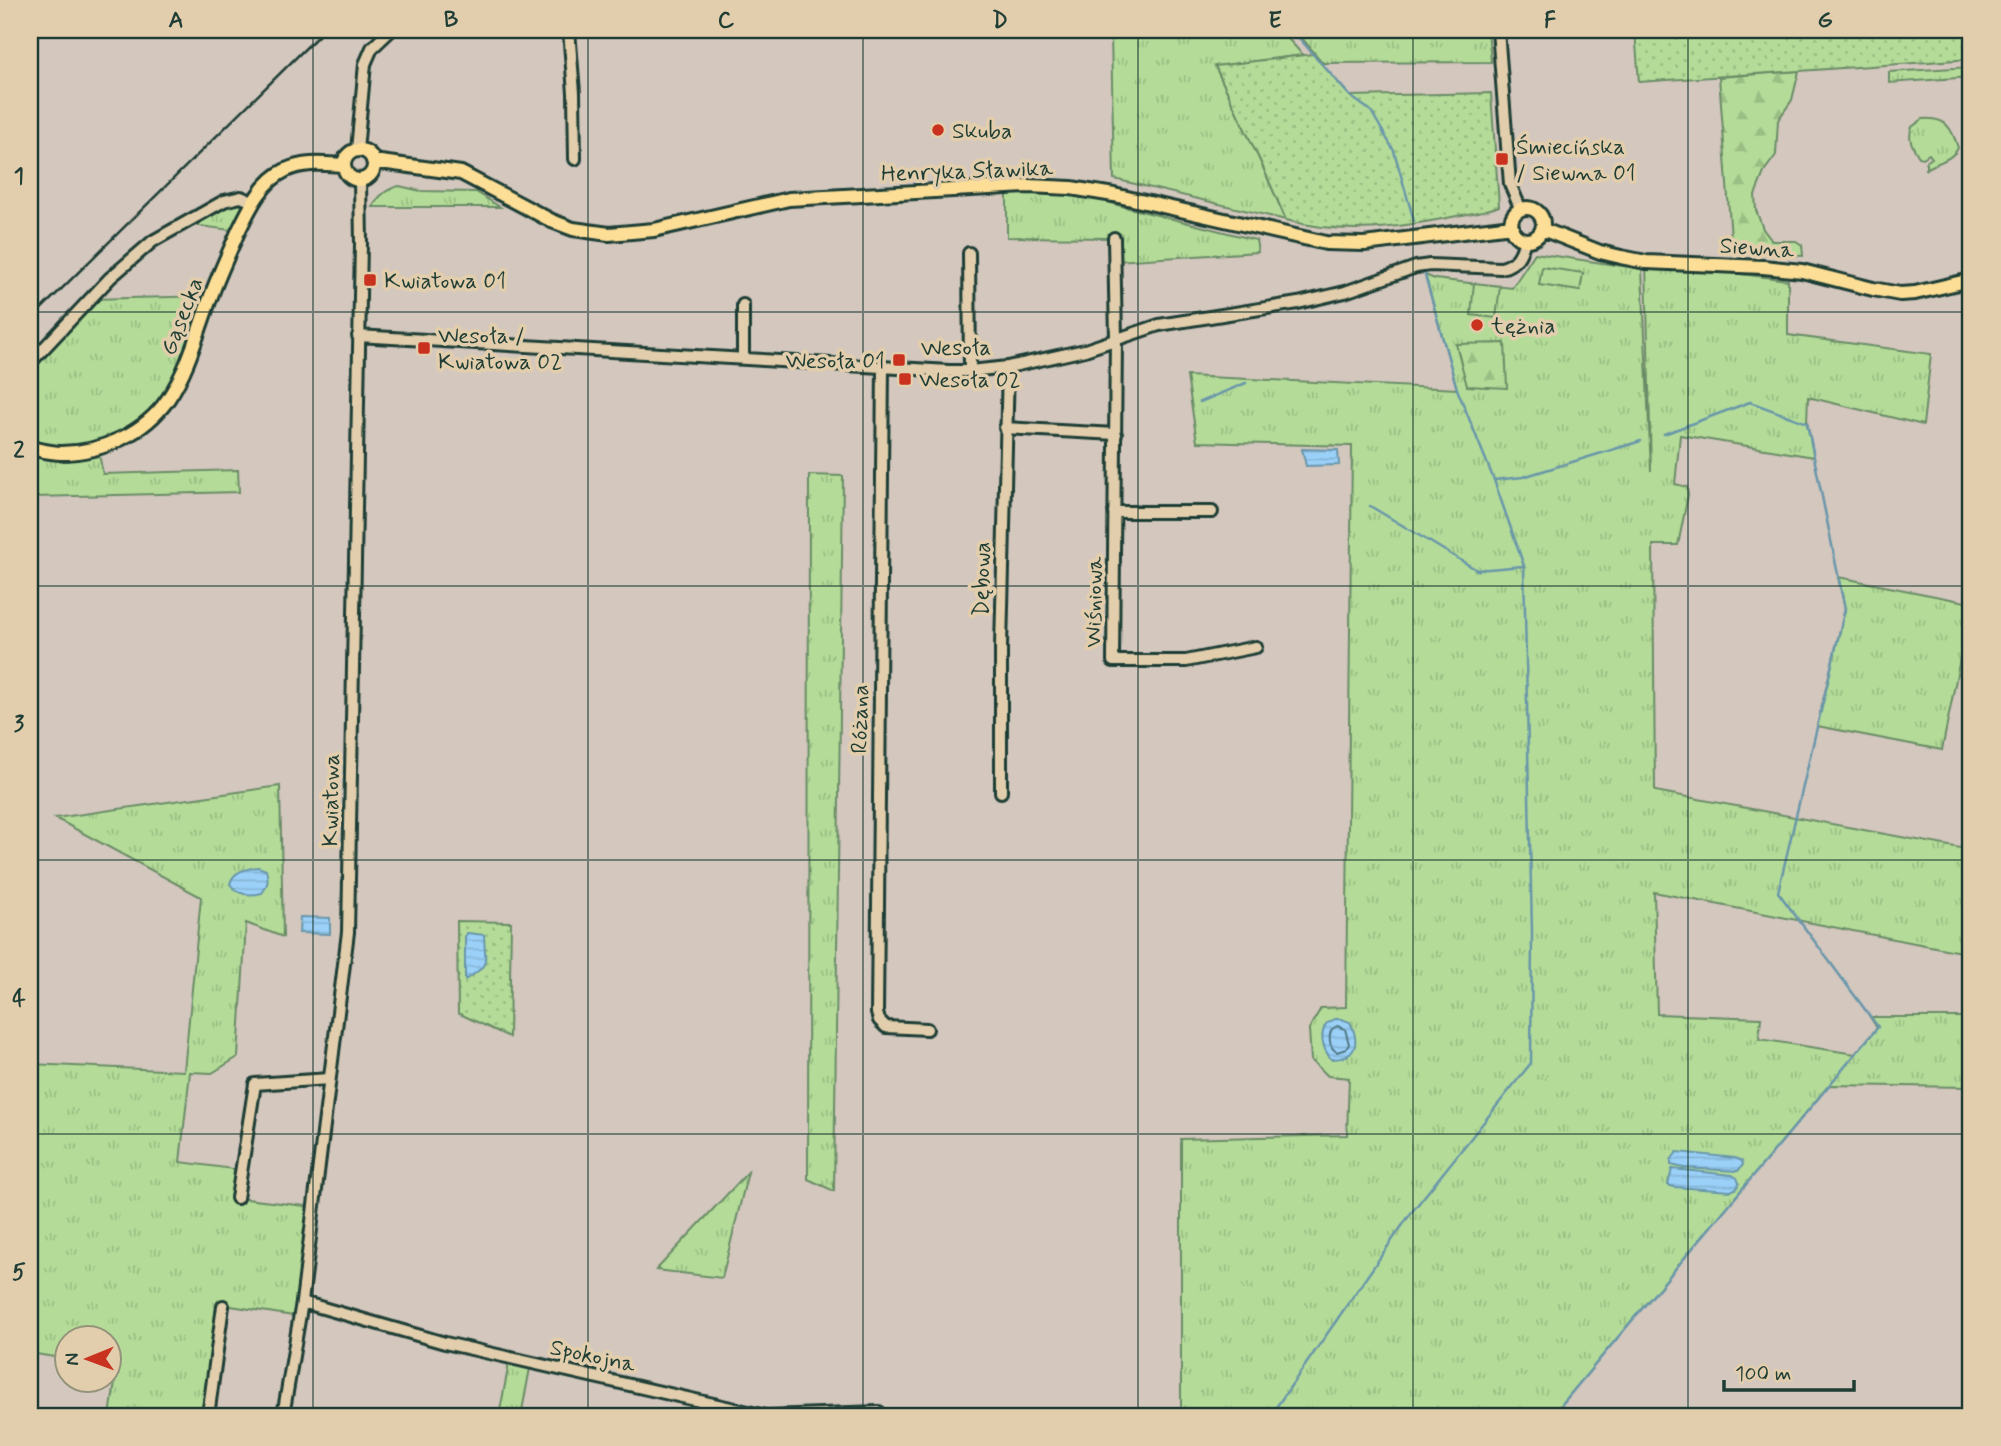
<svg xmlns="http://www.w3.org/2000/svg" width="2001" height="1446" font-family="Mynerve,sans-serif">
<defs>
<pattern id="grass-tufts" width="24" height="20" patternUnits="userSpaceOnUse" patternTransform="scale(1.75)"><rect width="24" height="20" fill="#b4dc98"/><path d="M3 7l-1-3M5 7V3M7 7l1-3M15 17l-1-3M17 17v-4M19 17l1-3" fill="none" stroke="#9abe84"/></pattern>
<pattern id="forest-firs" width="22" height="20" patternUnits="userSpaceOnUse" patternTransform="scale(1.75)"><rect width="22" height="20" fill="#b4dc98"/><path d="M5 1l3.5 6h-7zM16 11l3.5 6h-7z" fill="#9abe84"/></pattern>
<pattern id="garden-dots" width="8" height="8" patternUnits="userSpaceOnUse" patternTransform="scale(1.75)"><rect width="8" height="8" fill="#b4dc98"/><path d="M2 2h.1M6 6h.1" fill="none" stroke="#9abe84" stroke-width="1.8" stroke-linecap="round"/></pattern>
<pattern id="water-rules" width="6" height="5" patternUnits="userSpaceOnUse" patternTransform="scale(1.75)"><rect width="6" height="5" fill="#9bd1f9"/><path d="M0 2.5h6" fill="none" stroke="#85b4d6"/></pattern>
</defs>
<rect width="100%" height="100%" fill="#d3c7be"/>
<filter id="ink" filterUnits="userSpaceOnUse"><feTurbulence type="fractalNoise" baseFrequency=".0143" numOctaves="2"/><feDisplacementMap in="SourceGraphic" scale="14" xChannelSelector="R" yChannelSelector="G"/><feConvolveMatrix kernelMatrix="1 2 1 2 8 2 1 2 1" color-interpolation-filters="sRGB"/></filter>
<g filter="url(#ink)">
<!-- grass -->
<path fill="url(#grass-tufts)" stroke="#6a8c66" stroke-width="2" d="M1105,30h175l23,25 -88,11 47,99 24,55 -172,-41 -3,-146z
M1295,30h193l3,32 -168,1z
M1971,67v10l-82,6v-11z
M1923,119c23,-2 29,9 35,29 -6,12 -21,14 -32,21v-7l6,-4 -3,-4 -6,4 -4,-1c-6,-10 -12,-18 -7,-30z
M399,186l22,5 55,1 24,15h-127c5,-11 14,-18 26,-21z
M1007,186l64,2 46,17 139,35 2,12 -143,9 1,-30 -2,7 -107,-1z
M224,201l29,1 -15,29 -53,-7z
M1535,253l107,16 9,202 -5,-209 142,18v55l143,19 -8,71 -115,-28 -1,26 7,34 -134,-22 -5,49 12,3 1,8 -10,50h-25l2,246 316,59v104l-317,-62 3,122 104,4 -2,21 96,15 22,-26 -7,-11h101v70l-142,-2 -277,331h-371v-277l166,-4 2,-57 -21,-2 -17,-16 -2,-31 12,-21 25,-1 6,-561 -155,-4 -10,-66 270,13 -32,-114 10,4 77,9z
M211,296l-23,62 -36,59 -53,30 -69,1v-85l60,-64z
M99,454l4,20 135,-4 1,22 -204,5 -1,-40c23,2 42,3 65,-3z
M809,475l34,1 -9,715 -26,-12z
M1838,577l133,26 -29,147 -125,-24 28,-117z
M280,786l3,151 -37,-14 -8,134 -26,16 -22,-1 -10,90 61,8 -3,28 67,8 8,7 -13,104 -82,-13 -17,112h-22l-35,-6 -2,6h-32l7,-48 -8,-2 -1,-28h-42v21l-36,-6v-289l154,7 17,-174 -146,-79z
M748,1172l-26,106 -66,-8z
M510,1358l21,5 -10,53h-22z"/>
<!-- forest -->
<path fill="url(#forest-firs)" stroke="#6a8c66" stroke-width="2" d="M1799,71l-7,29 -14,20 -2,35 -11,15 -10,25 1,15 7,19 9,12h24l6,4 1,11 -71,-5 -13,-174z
M1505,343l2,45 -40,-2 -11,-42z"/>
<!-- park -->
<path fill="#b4dc98" stroke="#6a8c66" stroke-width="2" d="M1542,267l41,6 -3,18 -41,-6z
M1474,283l26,3 -4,32 -25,-3z"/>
<!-- garden -->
<path fill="url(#garden-dots)" stroke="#6a8c66" stroke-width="2" d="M1635,30h336v29l-332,23z
M1313,54l37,42 141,-3 8,113c-14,6 -28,7 -42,10 -59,12 -112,20 -171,4l-24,-55 -47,-99z
M457,921l54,1 -2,115 -51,-24z"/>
<!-- water -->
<path fill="url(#water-rules)" stroke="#6996aa" stroke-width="2" d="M1302,449l36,1 1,15 -33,1z
M258,867l8,3c3,10 2,15 -4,23 -12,3 -25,2 -32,-9 3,-13 16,-15 28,-17z
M300,917l30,1v16l-31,-1z
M467,933l17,2c1,29 7,29 -19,45v-43z
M1335,1019h6l9,3c10,21 7,37 -19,37 -8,-10 -12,-23 -5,-35z
M1677,1152l58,6 7,3 1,4 -5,6 -54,-3 -13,-3v-5z
M1672,1169l60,6 5,3 2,5 -2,5 -6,3 -57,-4 -6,-2z"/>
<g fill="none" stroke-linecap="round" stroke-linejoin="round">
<!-- shore -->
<path stroke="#517883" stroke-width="2" d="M1337,1026l8,3 4,15 -3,5 -9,3c-8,-4 -9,-16 -5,-23z"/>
<!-- stream -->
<path stroke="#6996aa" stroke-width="2.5" d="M1292,30l58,66 21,15 23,40 20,70
M1425,275l32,114 37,91 29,-3 118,-36
M1200,402l46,-19
M1370,506l107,64 46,-4
M1270,1416l141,-203 120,-150 1,-130 -8,-367 -30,-86
M1552,1416l326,-389 -100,-135 67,-283 -38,-186 -57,-21 -86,32"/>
<!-- minor casing -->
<g stroke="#1f3d34" stroke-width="16">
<path id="minor" d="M569,30l5,63 1,66
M1498,30l12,154 11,26
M357,150l8,-86 7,-16 19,-18
M1114,238l2,101 -3,322h73l70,-14
M969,253l1,118
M358,336l591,35h21l38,-4 77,-17 74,-25 139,-22 47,-11 71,-25 14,-2 71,3c16,-4 20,-13 24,-28
M743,358v-53
M30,363l80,-85 43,-37 71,-40 17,-4 12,5
M883,367l-6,646 2,7 7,7 41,2
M1005,428l111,6
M1114,512h98
M1001,792v-145l7,-280
M237,1198l18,-114 74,-5
M302,1302l143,41 321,73 113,-4
M208,1416l15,-110
M283,1416l19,-114 46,-370 13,-689 -1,-63"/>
</g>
<!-- major casing -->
<g stroke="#1f3d34" stroke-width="18">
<path id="major" d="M344 165a15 15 0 1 1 30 0a15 15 0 1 1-30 0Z
M373,161l88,12 91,48 21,8 36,5 45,-4 135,-31 239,-13 43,2 43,7 212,48 38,1 148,-18
M1511 224a16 16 0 1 1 32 0a16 16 0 1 1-32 0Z
M1542,229l58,23 21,5 25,5 117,5 39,4 71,18 27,5 15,-1 56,-13
M30,448c10,2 21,5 31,5 40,0 84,-20 107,-54 21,-31 30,-69 43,-103 8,-22 18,-43 27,-64 11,-23 24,-51 48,-62 19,-9 39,-6 58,-5"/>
</g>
<!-- minor -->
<use href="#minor" stroke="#e2ceac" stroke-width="10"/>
<!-- major -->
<use href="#major" stroke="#fdde96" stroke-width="12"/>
<!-- rail -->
<path stroke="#1f3d34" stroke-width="2.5" d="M30,320l294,-290"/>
</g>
</g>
<!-- grid -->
<path fill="none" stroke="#1f3d34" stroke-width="2" stroke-opacity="0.55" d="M313,30v1386M588,30v1386M863,30v1386M1138,30v1386M1413,30v1386M1688,30v1386M30,312h1941M30,586h1941M30,860h1941M30,1134h1941"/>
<!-- markers -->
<g fill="#c8321e" stroke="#e2ceac" stroke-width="2.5">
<circle cx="938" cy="130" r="7"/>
<rect x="1495" y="152" width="14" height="14" rx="3.5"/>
<rect x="363" y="273" width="14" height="14" rx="3.5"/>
<circle cx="1477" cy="325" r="7"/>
<rect x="417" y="341" width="14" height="14" rx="3.5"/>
<rect x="892" y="353" width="14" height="14" rx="3.5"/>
<rect x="898" y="372" width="14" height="14" rx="3.5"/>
</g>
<g text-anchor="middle" stroke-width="7" stroke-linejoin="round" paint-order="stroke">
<!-- poi labels -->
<g font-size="23" fill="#1f3d34" stroke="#e2ceac" text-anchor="start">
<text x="952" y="138">Skuba</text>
<text x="1516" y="154">Śmiecińska<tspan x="1516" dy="26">/ Siewna 01</tspan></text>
<text x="384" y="288">Kwiatowa 01</text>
<text x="1491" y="333">tężnia</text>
<text x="438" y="343">Wesoła /<tspan x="438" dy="26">Kwiatowa 02</tspan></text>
<text x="885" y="368" text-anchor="end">Wesoła 01</text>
<text x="919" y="387">Wesoła 02</text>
</g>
<!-- street labels -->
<g font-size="23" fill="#1f3d34" stroke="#e2ceac">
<text transform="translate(967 170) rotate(-2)" y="8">Henryka Sławika</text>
<text transform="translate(1757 247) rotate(4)" y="8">Siewna</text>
<text transform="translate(181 316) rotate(-69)" y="8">Gąsecka</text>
<text transform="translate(956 347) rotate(-1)" y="8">Wesoła</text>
<text transform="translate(981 579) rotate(-89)" y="8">Dębowa</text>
<text transform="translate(1093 602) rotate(-89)" y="8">Wiśniowa</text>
<text transform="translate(859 719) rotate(-89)" y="8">Różana</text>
<text transform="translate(330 800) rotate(-89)" y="8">Kwiatowa</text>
<text transform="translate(593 1355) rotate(12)" y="8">Spokojna</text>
</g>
</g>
<!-- margin -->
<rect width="2001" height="1446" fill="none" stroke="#e2ceac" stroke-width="77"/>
<!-- north arrow -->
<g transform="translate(88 1359) rotate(269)"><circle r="33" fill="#e2ceac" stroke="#94947c" stroke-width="2"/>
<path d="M0-5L12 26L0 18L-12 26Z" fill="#c8321e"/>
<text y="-10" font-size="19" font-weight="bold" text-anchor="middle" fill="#1f3d34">N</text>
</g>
<!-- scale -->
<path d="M1724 1380v10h130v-10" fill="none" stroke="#1f3d34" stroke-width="3.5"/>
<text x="1735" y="1380" font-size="21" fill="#1f3d34" stroke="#e2ceac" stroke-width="5" paint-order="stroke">100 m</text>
<rect x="38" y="38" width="1924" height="1370" fill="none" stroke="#1f3d34" stroke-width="2.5"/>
<g font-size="23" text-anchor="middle" font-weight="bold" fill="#1f3d34">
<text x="176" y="27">A</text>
<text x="451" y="27">B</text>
<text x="726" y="27">C</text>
<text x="1000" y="27">D</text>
<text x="1275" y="27">E</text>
<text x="1550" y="27">F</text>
<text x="1825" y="27">G</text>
<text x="19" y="183">1</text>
<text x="19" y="457">2</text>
<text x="19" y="731">3</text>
<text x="19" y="1005">4</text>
<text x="19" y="1279">5</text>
</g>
</svg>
